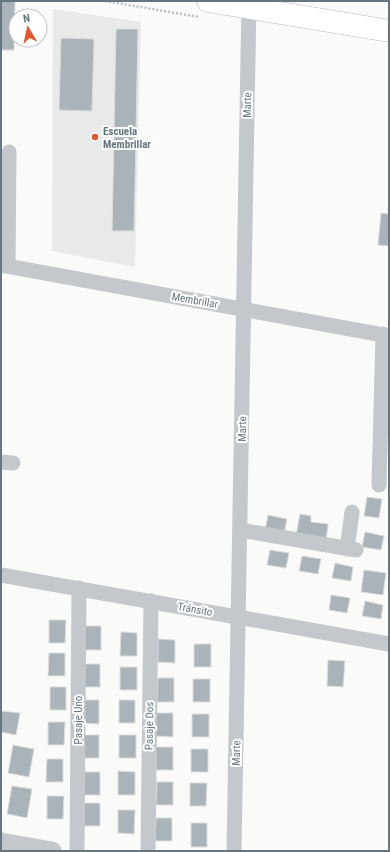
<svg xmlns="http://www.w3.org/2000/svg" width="390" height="852" font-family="'Roboto Condensed',sans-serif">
<rect width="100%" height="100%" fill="#fafaf8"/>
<!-- built -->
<path fill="#e8e9e9" d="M53,9l88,13 -6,245 -83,-16z"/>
<!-- building -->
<path fill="#aab3b9" stroke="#dcdcda" d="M1,1h14l-1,49h-13z
M116,29h22l-2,103h-22z
M61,38l33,1 -2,72 -33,-1z
M114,137h22l-2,94h-22z
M381,213l8,1v32l-11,-1z
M367,497l15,2 -3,19 -15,-2z
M300,514l11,2v6l17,2 -2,17 -30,-5z
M268,515l19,4 -3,14 -19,-3z
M365,532l19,4 -3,14 -19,-3z
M270,550l19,3 -3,15 -19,-3z
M302,556l19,3 -3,15 -19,-3z
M335,563l18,4 -2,14 -19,-3z
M364,570l22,3 -3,22 -22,-3z
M331,595l19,3 -3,15 -18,-3z
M365,601l18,4 -2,14 -19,-3z
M49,620h17l-1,23h-16z
M84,626h17v24h-17z
M121,632l16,1v23h-17z
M158,639l17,1v23l-17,-1z
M194,644h17v23h-17z
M49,653h16v23h-17z
M328,660l17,1 -2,26 -16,-1z
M84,664h16v23h-16z
M120,667h17v23h-17z
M158,678h16v24h-17z
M193,679h17v23h-17z
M50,687h16v23h-16z
M83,700h16v24l-17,-1z
M119,700h16v23h-16z
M1,711l19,2 -4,22 -15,-3z
M156,713h17v24l-17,-1z
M192,714h17v23h-17z
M48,722h17l-1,23h-16z
M83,735h16v23h-17z
M119,735h17v23h-17z
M13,745l21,4 -5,28 -21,-4z
M156,747h17v23h-17z
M191,749h17v23h-17z
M47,759h16v23h-17z
M118,771l17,1v23h-17z
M83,772h17v23h-17z
M157,782h16v23h-17z
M190,783h17l-1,23h-16z
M12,786l20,3 -5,29 -20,-4z
M47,796h17l-1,23h-16z
M84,803h16v23h-16z
M118,810h17l-1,24 -16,-1z
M156,818h16v23h-17z
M191,823h16v24h-16z"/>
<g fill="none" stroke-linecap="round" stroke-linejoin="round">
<!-- primary casing -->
<g stroke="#b5babe" stroke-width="23">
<path id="primary" d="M208,1l181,30"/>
</g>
<!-- path -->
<path stroke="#bbbfc2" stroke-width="2.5" stroke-dasharray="2 2" stroke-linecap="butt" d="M105,1l94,16"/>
<!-- minor -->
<path stroke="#c3c8cc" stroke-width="15" d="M1,265l388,71
M8,266l1,-114
M1,462l12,1
M379,485l4,-151
M240,530l116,20
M347,549l5,-37
M1,575l388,69
M77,851l2,-263
M148,851l3,-250
M234,851l15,-850"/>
<!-- tertiary -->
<path stroke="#c3c8cc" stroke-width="19" d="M1,842l51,9"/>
<!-- primary -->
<use href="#primary" stroke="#fff" stroke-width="22"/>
</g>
<!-- markers -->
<circle fill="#e4572e" stroke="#fff" stroke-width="1.5" cx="95" cy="137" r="4"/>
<g text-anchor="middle" stroke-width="4" stroke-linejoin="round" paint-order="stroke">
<!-- street labels -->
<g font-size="11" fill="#657683" stroke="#fff">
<text transform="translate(247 105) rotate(-89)" y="4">Marte</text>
<text transform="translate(195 300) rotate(10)" y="4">Membrillar</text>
<text transform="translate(242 429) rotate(-89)" y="4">Marte</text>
<text transform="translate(195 609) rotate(10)" y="4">Tránsito</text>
<text transform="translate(78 720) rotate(-90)" y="4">Pasaje Uno</text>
<text transform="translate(149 726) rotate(-89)" y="4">Pasaje Dos</text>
<text transform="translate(236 753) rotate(-89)" y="4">Marte</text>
</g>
<!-- poi labels -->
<g font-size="11" font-weight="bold" fill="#657683" stroke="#fff" text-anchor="start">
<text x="103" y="135">Escuela<tspan x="103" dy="13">Membrillar</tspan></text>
</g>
</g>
<!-- border -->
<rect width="390" height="852" fill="none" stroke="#657683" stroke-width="4"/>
<!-- north arrow -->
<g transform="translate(28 28) rotate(351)"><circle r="19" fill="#ffffff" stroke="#c1c8cd"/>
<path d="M0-3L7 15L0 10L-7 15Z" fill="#e4572e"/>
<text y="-6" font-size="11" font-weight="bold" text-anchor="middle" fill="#657683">N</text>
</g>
</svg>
